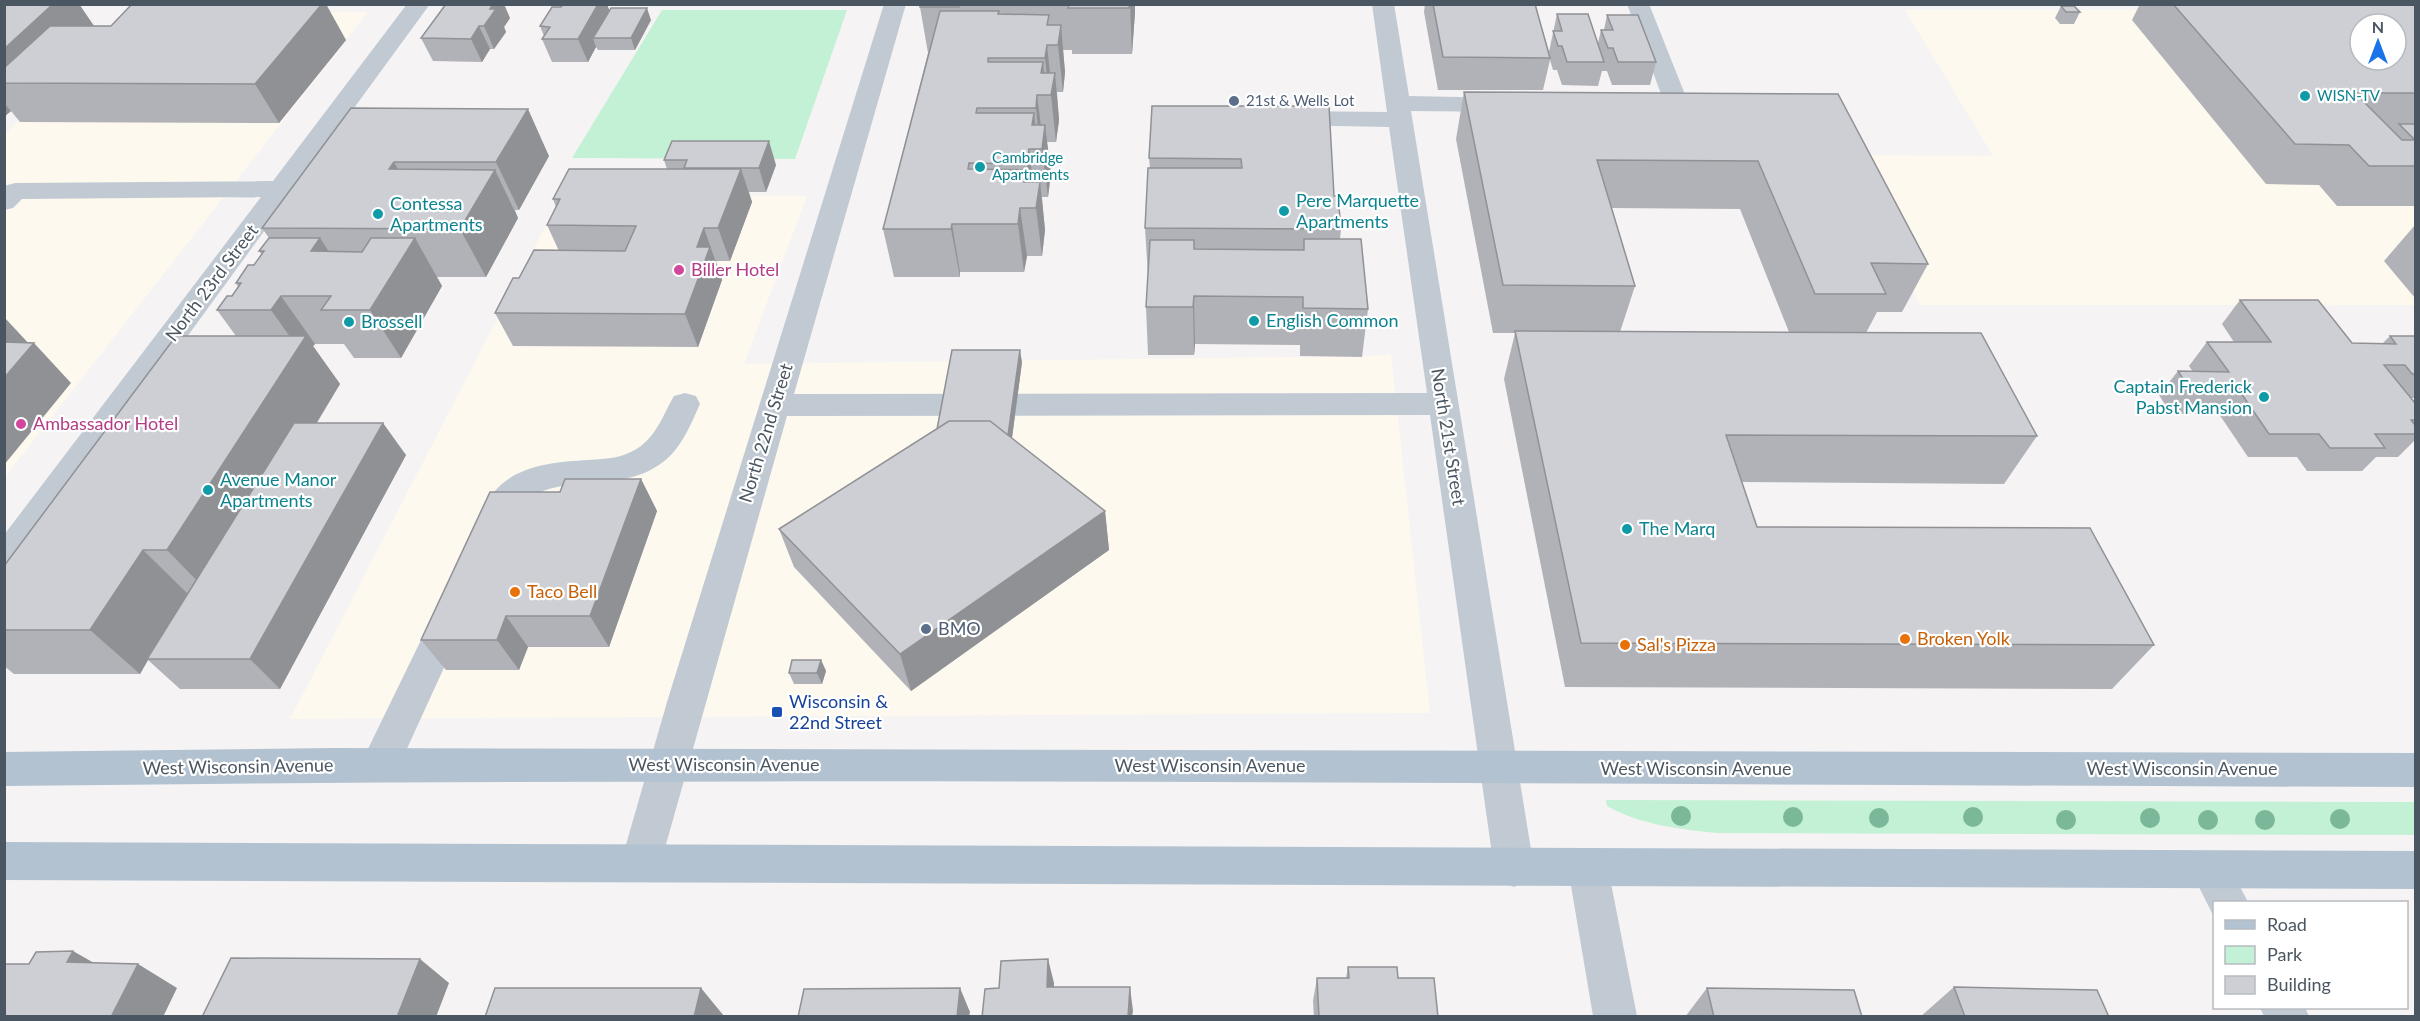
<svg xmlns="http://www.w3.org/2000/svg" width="2420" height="1021" font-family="Lato,sans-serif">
<rect width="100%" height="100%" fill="#f5f3f3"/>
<!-- commercial -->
<path fill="#fdf9ef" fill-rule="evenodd" d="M1905,10h510v295h-495l-76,-150 149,1zM2360,24h36v36h-36z
M127,12h241l-363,465v-343z
M561,196h246l-63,168 629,-8 18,-2 39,359 -1140,6z"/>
<!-- green -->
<path fill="#c3f1d5" d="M662,10h185l-52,149 -223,-1z
M1606,800l809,2 1,33 -699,-2c-38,-4 -76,-8 -110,-27z"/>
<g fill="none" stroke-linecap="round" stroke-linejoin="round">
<!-- minor -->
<path fill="#c1cad2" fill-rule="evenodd" d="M407,4h23l-414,567 -12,3v-39l257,-338 -239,2 -9,9 -9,2v-24l11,-3 258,-2z
M884,4h22l-112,390 633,-1 -38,-266 -104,-2 -9,-2 -3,-5 3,-5 9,-2 102,1 -15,-108h22l15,92 98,2 9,2 3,5 -3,5 -9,2 -96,-1 123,757 -6,13 -14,6 -14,-6 -6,-13 -64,-453 -643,1 -126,446 -6,13 -14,6 -14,-6 -6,-13 46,-160z
M1627,4h22l41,103 -3,5c-15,4 -33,3 -48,-1l-3,-5 3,-5 24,-2z
M685,393l11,3 4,8c-9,20 -19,45 -37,58 -44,35 -111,6 -146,47 -6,8 -9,20 -14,29l-12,4 -12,-4 -5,-9c6,-12 11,-27 20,-37 22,-27 61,-30 94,-32 19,-1 37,-2 53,-14 16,-12 23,-33 33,-50z
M451,599l12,4 6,10 -75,164 -14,5 -14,-5 -5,-12 5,-12 73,-150z
M1588,849l14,6 6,13 29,148h-44l-25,-148 6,-13z
M2211,852l14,6 23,44h-34v15l-23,-46 6,-13z
M2260,1008h45l4,8h-45z"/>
<!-- major -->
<path fill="#b3c2d1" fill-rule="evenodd" d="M333,748l2083,5v34c-804,-2 -1608,-11 -2412,-1v-34z
M4,842l2412,9v38l-2412,-9z"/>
</g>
<!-- trees -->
<g fill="#7bb799">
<circle cx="1681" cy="816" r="10"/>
<circle cx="1793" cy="817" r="10"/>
<circle cx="1973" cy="817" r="10"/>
<circle cx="1879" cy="818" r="10"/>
<circle cx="2150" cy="818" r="10"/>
<circle cx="2340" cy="819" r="10"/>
<circle cx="2066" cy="820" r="10"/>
<circle cx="2208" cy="820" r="10"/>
<circle cx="2265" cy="820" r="10"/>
</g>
<!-- wall -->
<path fill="#b0b2b7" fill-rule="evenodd" d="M4,4h75l15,22 252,14 -67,83 -259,-1 -9,-11 -7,6z
M607,4l2,6 42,10 -16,30h-37l-2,-3 -8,15h-36l-10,-23 2,-3 -4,-10 21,-19z
M920,4h215v8l-3,42h-60v-4h-9l2,22 -2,20h-6l2,28 -3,22h-9l4,31 -3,24h-6l3,33 -3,26h-15l-3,16h-64v5h-66l-11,-48 45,-176 -8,-46z
M1425,4h110l14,48 8,-38 41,29 3,-13h3l3,-15 49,47 -6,23h-38l-5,-14h-5l-4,15 -36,-1 -5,-15h-4l-3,-10 -7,30h-105l-14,-78z
M2140,4h275v202h-78l-18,-21 -53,-1 -134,-164z
M2061,6l19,6 -6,12h-14l-5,-6z
M510,18l-6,9 2,5 -12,17h-4l-8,13 -49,-1 -12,-23z
M1464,92l374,2 90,170 -26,48h-25l-11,21 171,103 -33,48 -262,-2 15,45 397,118 -42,44 -547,-2 -61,-308 11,-46h-22l-37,-194zM1611,208l129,1 49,123h-169l15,-46z
M1152,106l182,90 7,33 -1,10 28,70 -6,48 -62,-1v-11l-105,-1 -1,11h-46l-2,-48 2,-31 -3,-48 5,-60 -1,-10z
M351,108l198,48 -30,54h-4l3,8 -32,59h-49l5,9 -41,72h-47l-10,-14h-29l-2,2 27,38 -23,39 89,32 -126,234h-100l-32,-29 -8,14h-126l-10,-8v-100l232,-230 -19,-26 15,-14 6,-9 -2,-4 18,-18 8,-10 -3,-4 10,-13 -7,-10z
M672,141l104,24 -10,27h-17l3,10 -22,59h-14l6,19 -24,67 -185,-1 -18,-33 24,-35 40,-27 -12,-26 9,-18 -3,-8 114,-30 -3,-9z
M2415,225v73l-31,-37z
M2240,300l112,43 30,1 8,-8h25v62h-4l4,5v37l-17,17h-22l-14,14h-55l-10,-14h-49l-29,-43h-48l-12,-19 19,-24 15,1 -4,-6 18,-24h27l-12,-18z
M1022,362l-10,76 93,73 4,39 -198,141 -117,-124 -15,-38 158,-100z
M641,479l16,32 -48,136h-81l-9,23h-73l-25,-30 139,-148z
M821,660l5,11 -4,13h-28l-5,-11z
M1348,967l50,11 40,39h-124l-1,-16 4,-23h29z
M1954,987l155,30h-189z
M1707,988l155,29h-177z"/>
<!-- shaded-wall -->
<path fill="#909195" d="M39,4h40l17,25 -92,54v-34z
M322,4h4l20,36 -67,83 -24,-39z
M493,4h11l6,14 -6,9 2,5 -12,17 -10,-23 6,-17z
M598,4h9l5,14 -19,20 3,9 -8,15 -10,-23z
M1130,4h5v8l-3,42z
M647,8l4,12 -16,30 -4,-12z
M1061,25l4,47 -2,20 -5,-47z
M479,26l11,23 -8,13 -11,-23z
M1047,45l5,47 3,-19 4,47 -3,22 -5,-47h-2l-4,-37z
M1043,62l3,33 -5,-22z
M1037,95l6,47 -3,7 -4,-41z
M4,103l7,8 -7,6z
M528,109l21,47 -30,54 -23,-48z
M1034,113l4,36 -6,-24z
M1045,125l6,48 -3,24 -6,-48z
M769,141l7,24 -10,27 -7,-24z
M1029,149l6,48 -3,11 -5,-44z
M394,162l27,48 -32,-41z
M741,169l11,33 -22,59 -12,-33z
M495,170l23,48 -32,59 -26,-48z
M1026,170l5,38 -7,-26z
M1040,182l5,48 -3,26 -6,-48z
M1020,208l7,48 -3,16 -6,-48z
M952,224l8,48v5l-9,-48z
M704,228l18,52 -24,67 -13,-33 12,-67z
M320,238l31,48 -40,-35z
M415,238l27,48 -41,72 -31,-48z
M281,296l34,48 -2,2 27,38 -129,211 -44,-45 131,-202 -27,-38z
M1194,296l1,48 -1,11 -1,-48z
M5,318l26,28 3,-3 37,40 -67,82z
M1020,350l2,12 -14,106 -3,-12z
M383,423l23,32 -126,234 -30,-30z
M641,479l16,32 -48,136 -19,-31z
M1105,511l4,39 -198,141 -11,-37z
M143,550l46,45 -42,64 1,1 -8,14 -50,-44z
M506,616l22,31 -9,23 -22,-30z
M821,660l5,11 -4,13 -5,-11z
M73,951l42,24 -48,-13z
M420,959l29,24 -13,34h-39z
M1048,959l6,24 -1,28 -6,-24z
M138,964l39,24 -14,29h-52z
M1130,987l3,24 -1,6h-4z
M701,988l23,28 -30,1z
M960,988l10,24 -1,5h-12z"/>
<!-- building -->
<path fill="#cdcfd5" stroke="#909195" stroke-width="1.5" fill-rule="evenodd" d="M4,4h49l-49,45z
M132,4h190l-67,80 -251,-1v-15l46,-42h61z
M446,4h47l-3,5h6l-12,17h-5l-8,13 -50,-1z
M563,4h35l-20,35h-36l8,-12 -10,-1 12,-19h9z
M920,4h40l-1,3h-39z
M1069,4h61l-1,4h-61z
M1433,4h102l15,54 -107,-1z
M2173,4h242v89h-60l47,47h13l-16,-16h16v42h-46l-20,-21 -54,-1zM2360,24h36v36h-36z
M2061,6h13l6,6h-14z
M611,8h36l-16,30h-38z
M940,11h59l-1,3 51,1 -2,10h14l-3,20h-11l-2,13h-57v4h55l-2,11h14l-4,22h-14l-1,13h-59l-1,5h58l-2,12h13l-3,24h-13l-2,15 -58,-1 -1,6 58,1 -2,12h16l-4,26h-16l-2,16h-66l-1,5h-68z
M1557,14h31l16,48h-37l-5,-16h-4l-5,-15h9z
M1607,15h31l18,47h-38l-5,-14h-5l-7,-18h12z
M1464,92l374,2 90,170 -57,-1 15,31h-71l-57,-133 -161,-1 38,126 -132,-1z
M1152,106h177l5,90h4l3,33 -196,-1 3,-60h94l-1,-9 -92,-1z
M351,108l177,1 -32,53h-102l-5,7 106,1 -35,59 -198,-1z
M672,141h97l-10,27h-75l3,-8h-23z
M569,169h172l-23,59h-14l-7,19h13l-25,67 -190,-1 18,-35h6l15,-28 91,1 11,-25 -89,-1 13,-26h-7z
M269,238h51l-9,13 51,1 9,-14h44l-45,72h-49l10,-14h-50l-10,14h-54l10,-14h5l9,-13h-5l12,-18h6l10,-14h-5z
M1304,239h57l7,70 -65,-1v-11l-109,-1 -1,11h-47l4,-67h44v9l110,1z
M2240,300h78l34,43 44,1 -6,-8h25v38h-3l-7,-9h-21l31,38v17h-4l4,5v9h-40l10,14h-55l-11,-14h-50l-30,-44h-49l-12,-19 51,1 -22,-30h64z
M1515,331l466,2 56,103 -311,-1 31,92 333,1 64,117 -573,-2z
M176,336h130l-139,214h-24l-53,80h-86v-64z
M4,342l30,1 -30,35z
M952,350h68l-12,85 -18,-14h-41l-12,8z
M949,421h41l115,90 -205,143 -121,-125z
M294,423h89l-133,236h-103z
M565,479h76l-51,137h-84l-9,24h-76l69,-148h70z
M792,660h29l-4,13h-28z
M73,951l-6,11 71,2 -27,53h-107v-53h25l7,-12z
M231,958l189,1 -23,58h-195z
M1048,959l-1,28h83l-2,30h-146l3,-28 14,-1 2,-27z
M1348,967h49l1,11h36l4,39h-119l-2,-39h32z
M1954,987l143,3 12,27h-144z
M495,988h206l-7,29h-209z
M960,988l-3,29h-159l6,-28z
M1707,988l147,2 8,27h-148z"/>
<!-- markers -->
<g fill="#0f9aa8" stroke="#fff" stroke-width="2">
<circle cx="2305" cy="96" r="6"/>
<circle cx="980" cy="167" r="6"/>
<circle cx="1284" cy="211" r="6"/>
<circle cx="378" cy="214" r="6"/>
<circle cx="1254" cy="321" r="6"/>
<circle cx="349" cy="322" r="6"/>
<circle cx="2264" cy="397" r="6"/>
<circle cx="208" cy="490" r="6"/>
<circle cx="1627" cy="529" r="6"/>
</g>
<g fill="#5c6f8a" stroke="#fff" stroke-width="2">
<circle cx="1234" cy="101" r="6"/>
<circle cx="926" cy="629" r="6"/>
</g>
<g fill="#d1479c" stroke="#fff" stroke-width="2">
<circle cx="679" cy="270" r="6"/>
<circle cx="21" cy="424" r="6"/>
</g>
<g fill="#e8710a" stroke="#fff" stroke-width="2">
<circle cx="515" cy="592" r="6"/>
<circle cx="1905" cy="639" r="6"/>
<circle cx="1625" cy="645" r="6"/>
</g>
<rect fill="#1a4fb4" stroke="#fff" stroke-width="2" x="771" y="706" width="12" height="12" rx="3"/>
<g text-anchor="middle" stroke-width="4.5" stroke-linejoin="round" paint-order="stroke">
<!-- far-culture labels -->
<g font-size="15" fill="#0d838f" stroke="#fff" text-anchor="start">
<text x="2317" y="101">WISN-TV</text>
<text x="992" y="163">Cambridge<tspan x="992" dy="17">Apartments</tspan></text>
</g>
<!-- far-service labels -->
<g font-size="15" fill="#4e5e75" stroke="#fff" text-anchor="start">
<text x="1246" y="106">21st &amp; Wells Lot</text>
</g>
<!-- culture labels -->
<g font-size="18" fill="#0d838f" stroke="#fff" text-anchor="start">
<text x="1296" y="207">Pere Marquette<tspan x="1296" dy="21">Apartments</tspan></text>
<text x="390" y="210">Contessa<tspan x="390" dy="21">Apartments</tspan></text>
<text x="1266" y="327">English Common</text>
<text x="361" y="328">Brossell</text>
<text x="2252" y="393" text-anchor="end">Captain Frederick<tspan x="2252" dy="21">Pabst Mansion</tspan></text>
<text x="220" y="486">Avenue Manor<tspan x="220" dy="21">Apartments</tspan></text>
<text x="1639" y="535">The Marq</text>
</g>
<!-- hotel labels -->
<g font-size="18" fill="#b23c85" stroke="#fff" text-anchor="start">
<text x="691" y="276">Biller Hotel</text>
<text x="33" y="430">Ambassador Hotel</text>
</g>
<!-- street labels -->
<g font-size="18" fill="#4a5661" stroke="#fff">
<text transform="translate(212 283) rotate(-53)" y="6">North 23rd Street</text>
<text transform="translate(766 433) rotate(-73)" y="6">North 22nd Street</text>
<text transform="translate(1448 437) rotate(81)" y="6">North 21st Street</text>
<text x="724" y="771">West Wisconsin Avenue</text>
<text x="1210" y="772">West Wisconsin Avenue</text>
<text transform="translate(238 767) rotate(-1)" y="6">West Wisconsin Avenue</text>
<text x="1696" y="775">West Wisconsin Avenue</text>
<text x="2182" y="775">West Wisconsin Avenue</text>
</g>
<!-- food labels -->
<g font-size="18" fill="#c56008" stroke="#fff" text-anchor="start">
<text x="527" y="598">Taco Bell</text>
<text x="1917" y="645">Broken Yolk</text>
<text x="1637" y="651">Sal's Pizza</text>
</g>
<!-- service labels -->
<g font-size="18" fill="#4e5e75" stroke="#fff" text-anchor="start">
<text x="938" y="635">BMO</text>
</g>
<!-- transit labels -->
<g font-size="18" fill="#164399" stroke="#fff" text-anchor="start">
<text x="789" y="708">Wisconsin &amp;<tspan x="789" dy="21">22nd Street</tspan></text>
</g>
</g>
<!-- border -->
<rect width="2420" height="1021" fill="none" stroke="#4a5661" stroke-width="12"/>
<!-- legend -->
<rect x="2213" y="901" width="195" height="108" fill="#ffffff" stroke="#b7bbc0" stroke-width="1.5"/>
<rect x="2225" y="920" width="30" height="9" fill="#b3c2d1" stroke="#b7bbc0" stroke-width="1.5"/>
<text x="2267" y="931" font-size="18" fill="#4a5661">Road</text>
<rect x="2225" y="946" width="30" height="18" fill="#c3f1d5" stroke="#b7bbc0" stroke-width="1.5"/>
<text x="2267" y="961" font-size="18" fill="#4a5661">Park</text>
<rect x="2225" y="976" width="30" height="18" fill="#cdcfd5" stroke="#b7bbc0" stroke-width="1.5"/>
<text x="2267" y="991" font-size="18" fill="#4a5661">Building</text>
<!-- north arrow -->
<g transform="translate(2378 42)"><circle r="28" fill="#ffffff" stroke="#b7bbc0" stroke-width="1.5"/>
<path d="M0-4.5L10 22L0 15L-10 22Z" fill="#1a73e8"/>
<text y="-9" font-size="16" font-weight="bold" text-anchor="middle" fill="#4a5661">N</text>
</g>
</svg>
